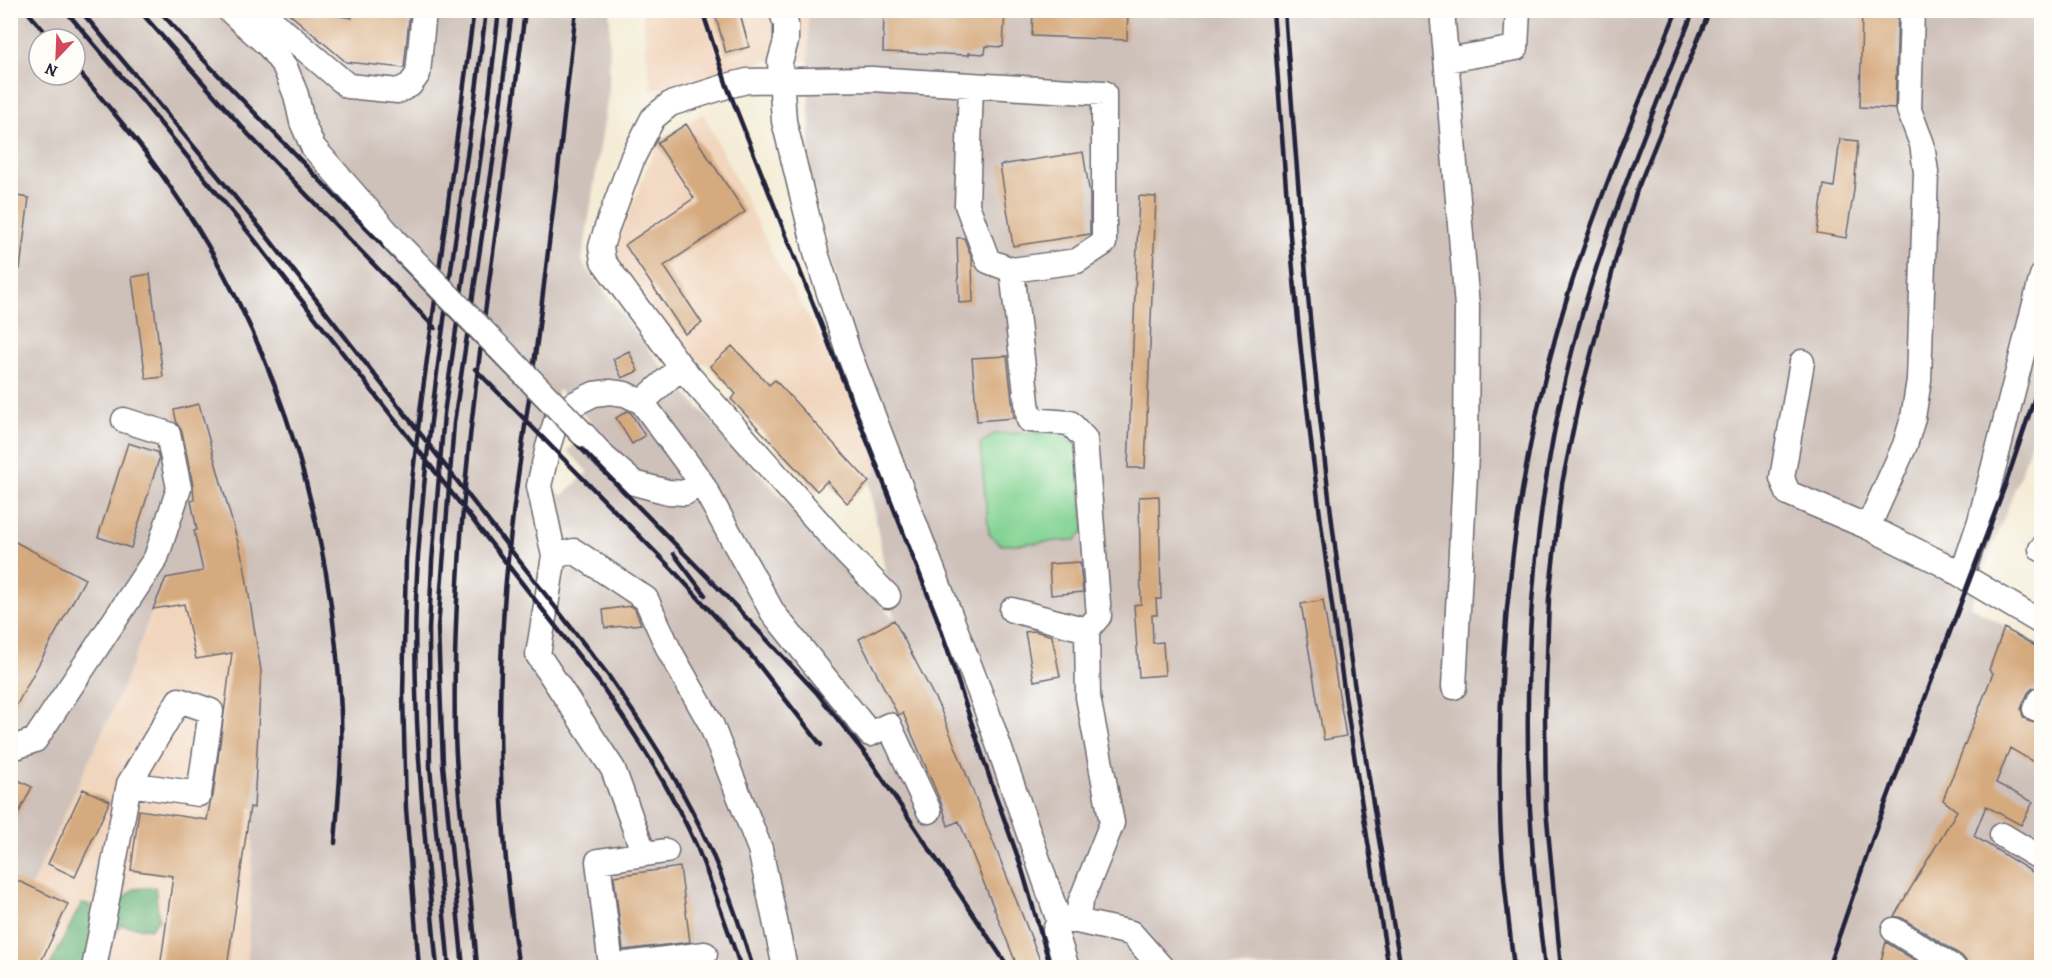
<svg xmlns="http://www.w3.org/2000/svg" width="2052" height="978" font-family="Alegreya,serif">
<rect width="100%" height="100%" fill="#fdfcf7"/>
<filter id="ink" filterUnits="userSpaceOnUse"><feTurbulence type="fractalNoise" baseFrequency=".0167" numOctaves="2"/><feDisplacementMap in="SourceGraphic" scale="12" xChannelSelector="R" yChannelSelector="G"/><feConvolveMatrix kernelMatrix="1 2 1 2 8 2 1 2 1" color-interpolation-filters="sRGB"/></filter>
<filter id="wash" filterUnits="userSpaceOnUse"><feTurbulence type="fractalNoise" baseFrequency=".008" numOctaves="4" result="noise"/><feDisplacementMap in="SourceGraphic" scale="24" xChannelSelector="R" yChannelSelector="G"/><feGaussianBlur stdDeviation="1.35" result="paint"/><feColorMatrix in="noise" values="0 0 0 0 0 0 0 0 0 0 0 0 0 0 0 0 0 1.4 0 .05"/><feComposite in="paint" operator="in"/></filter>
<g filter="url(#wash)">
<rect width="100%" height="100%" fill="#f4ecd6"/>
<!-- built -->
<path fill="#f1d5bd" d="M642,11h166l1,50 -41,-1 -68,23 -49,7z
M703,113l73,148 99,172 1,41 -29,29 -20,-22 -10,10 -86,-92 5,-5 -25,-28 -25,-9 -73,-102 44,-112z
M244,564l17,106 -14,297 -236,1v-38l112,-243 43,-109z"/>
<!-- industrial -->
<path fill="#cec1ba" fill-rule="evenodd" d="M11,11h599l-1,78 -27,173 89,116 223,241 -25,-137 7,-8 -1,-41 -65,-259 -2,-163h1233v396l-17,58 -54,141 71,41v320h-1794l14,-297 -17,-106 -79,14 -42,109 -112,243zM39,39h36v36h-36zM558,389l36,36 -26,26 20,21 -26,24 -26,-21z"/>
<!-- green -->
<path fill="#83d393" stroke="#527a67" stroke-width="1.5" d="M1063,432l15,14 6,84 -9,10 -74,5 -12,-11 -9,-90 14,-10z"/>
<!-- forest -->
<path fill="#6ab57d" stroke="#466c5c" stroke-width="1.5" d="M155,887l4,32 -9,10 -29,-4 -11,16 -5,26 -56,1 32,-64 9,1 3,23 41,-39z"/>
<g id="blocks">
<!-- building -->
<path fill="#d6aa7f" d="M285,10h34l3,3 30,5v-8h58l-6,58 -58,-6z
M714,10h25l10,37 -23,6z
M884,10h121l-2,37 -17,-1 -1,8 -16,-1v2l-86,-3z
M1033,10h95l-1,30 -95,-4z
M1862,10h36l-3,99 -35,-2z
M686,124l59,88 -81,54 38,57 -17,11 -60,-89 69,-47 -37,-55z
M1840,139l18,2 -4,49 -8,48 -29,-5 7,-48 10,2z
M1083,152l7,43v39l-77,12 -13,-81z
M10,195l19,3 -9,71 -10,-1z
M1139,196l17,1 -11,271h-17z
M957,238h7l8,21 1,43 -14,1z
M150,274l13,103 -17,2 -14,-102z
M732,346l37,39 6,-5 94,102 -22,21 -20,-22 -10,10 -86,-92 5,-5 -26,-28z
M629,351l9,20 -16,7 -9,-19z
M1007,356l7,62 -37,3 -5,-63z
M199,404l45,160 17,107 -7,137 -4,-1 -23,161h-67l13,-92 -42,-6 8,-60 68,10 3,-17 3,-7 19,-143 -36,6 -12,-55 -31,5 13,-31 37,-7 -9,-40 3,-1 -6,-29 3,-1 -1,-15 -11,-54 -5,-7 -3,-14z
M627,411l4,2 14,23 -13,8 -16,-26z
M128,443l29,9 2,7 -28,89 -33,-11z
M1159,496l2,103h-5l1,16h-5l1,28 10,-1 2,33 -26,2 -5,-72 7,-1 -2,-107z
M10,539l75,40 -75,138z
M1080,562l3,30 -32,3 -2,-31z
M1323,600l23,136 -22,4 -23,-136z
M631,606l4,3 6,15 -36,4 -2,-18z
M894,620l46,88 100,252 -22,8 -59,-147 -11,5 -6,-21 -39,-92 -5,2 -1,-2 -38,-74z
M2004,628l38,22v36l-9,2 -5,5 -7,16 2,7 5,5 7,2 7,-1v45l-32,-19 -14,35 37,19 -12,23 -35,-19 -12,30 68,42v90h-74l-2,-7 -4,-5 -60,-38 -8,-2 63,-105 -14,-11 50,-127 -4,-3z
M1034,631l18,5 8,40 -26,5 -9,-49z
M10,776l22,11 -22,43z
M83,789l27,12 -35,76 -27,-13z
M680,867l10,75 -67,8 -9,-74z
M10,877l58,27 -30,64h-28z
M1886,942l41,26h-48z"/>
</g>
</g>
<g filter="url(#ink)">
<use href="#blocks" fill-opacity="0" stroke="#6c6971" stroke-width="1.5"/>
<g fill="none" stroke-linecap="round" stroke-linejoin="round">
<!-- minor casing -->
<g stroke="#6c6971" stroke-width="27">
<path id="minor" d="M229,10l40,36 16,21 11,28 6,27 11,25 81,93
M259,10l89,76 50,5 12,-6 8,-11 6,-64
M781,10l5,14v17l-6,21 4,59 33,135 31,95 136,352 75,218
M1442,10l25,297 -1,147 -12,233
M1447,60l69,-12 2,-38
M1012,270l17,150 41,3 15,16 14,177 -12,14 -75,-20
M1802,362l-20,116 6,15 80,34 73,36 101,60
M681,367l163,184 44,45
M584,435l21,23 29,25 34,9 17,1 16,-11 -59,-80
M701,482l72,131 97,121 19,-9 40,86
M1868,527l37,-82 8,-27 6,-38 7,-208 -4,-28 -13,-34 3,-100
M2041,549h1
M554,556l20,-5 72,48 23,51 42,74 49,125 25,119
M1962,575l18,-54 62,-245
M2035,709l5,-9
M10,749l25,-9 121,-182 23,-70 -11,-54 -44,-14
M2002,835l40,24
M666,851l-68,10 13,105 94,-12
M644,854l-31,-85 -75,-114 16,-99 -15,-70 9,-39 9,-29 7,-9 30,-15 16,-2 15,2 17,8 39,-35 -78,-106 -2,-14 5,-17 27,-73 20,-39 17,-14 57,-18 20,-5 125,-2 232,14v150l-27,18 -65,9 -24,-9 -21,-56 4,-120
M1077,921l3,-18 32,-80 -24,-126 -1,-67
M1894,930l60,38
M94,968l35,-184 50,-84 32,11 -12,83 -70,-10
M1067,968l-12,-38 4,-9h18l54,12 31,35"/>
</g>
<!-- minor -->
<use href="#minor" stroke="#fff" stroke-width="24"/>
<!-- rail -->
<path stroke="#22223b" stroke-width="4.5" d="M26,10l25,29
M65,10l79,93 109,135 346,444c36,52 72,107 98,165 16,40 30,80 44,121
M80,10l71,84 111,136 346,445c26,38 52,76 74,117 31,55 53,116 71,176
M139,10l110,125 186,193
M159,10l39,44 187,194 338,345 94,100 53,67 139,208
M702,10l25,76 210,532 56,170 27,75 31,105
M1273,10c7,97 13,194 23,290 21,224 55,446 93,668
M1285,10c12,171 26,342 47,512 18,149 43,298 69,446
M75,67c33,39 67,78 96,121 85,122 137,264 159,410 7,52 13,106 11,159 -1,28 -4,57 -6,86
M475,369l198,201 79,87
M674,554l31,41
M747,650l74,95
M419,968l-13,-159 -3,-115 3,-135 6,-78 9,-77 53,-394
M437,968c-13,-137 -28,-273 -19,-411 13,-183 47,-364 68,-547
M449,968l-19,-201 -1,-137 3,-68 12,-148 44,-309 11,-95
M463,968l-20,-203 -5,-137 16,-205 40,-268 18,-145
M477,968c-5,-79 -20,-157 -22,-236 -5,-243 42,-482 70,-722
M519,968c-19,-120 -23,-241 -15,-362 6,-88 21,-176 33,-264 14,-111 27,-221 39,-332
M1514,968c-6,-53 -13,-106 -14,-158 -4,-164 16,-341 63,-499 31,-103 73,-201 114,-301
M1545,968c-30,-218 -23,-445 38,-657 30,-103 71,-201 111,-301
M1561,968l-15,-159 -1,-92 4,-119 13,-114 17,-83 38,-147 20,-64 73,-180
M1828,968l50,-145 128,-340 36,-107"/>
<!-- minor-bridge casing -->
<g stroke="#6c6971" stroke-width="27" stroke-linecap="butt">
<path id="minor-bridge" d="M394,240l190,195"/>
</g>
<!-- minor-bridge -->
<use href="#minor-bridge" stroke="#fff" stroke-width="24"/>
</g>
</g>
<!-- margin -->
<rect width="2052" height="978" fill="none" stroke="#fdfcf7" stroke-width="36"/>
<!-- north arrow -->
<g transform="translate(57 57) rotate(203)"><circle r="28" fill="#fdfcf7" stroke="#a5a5ac" stroke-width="1.5"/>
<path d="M0-4.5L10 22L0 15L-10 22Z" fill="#d1495b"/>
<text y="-9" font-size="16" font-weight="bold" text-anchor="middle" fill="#22223b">N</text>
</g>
</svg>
